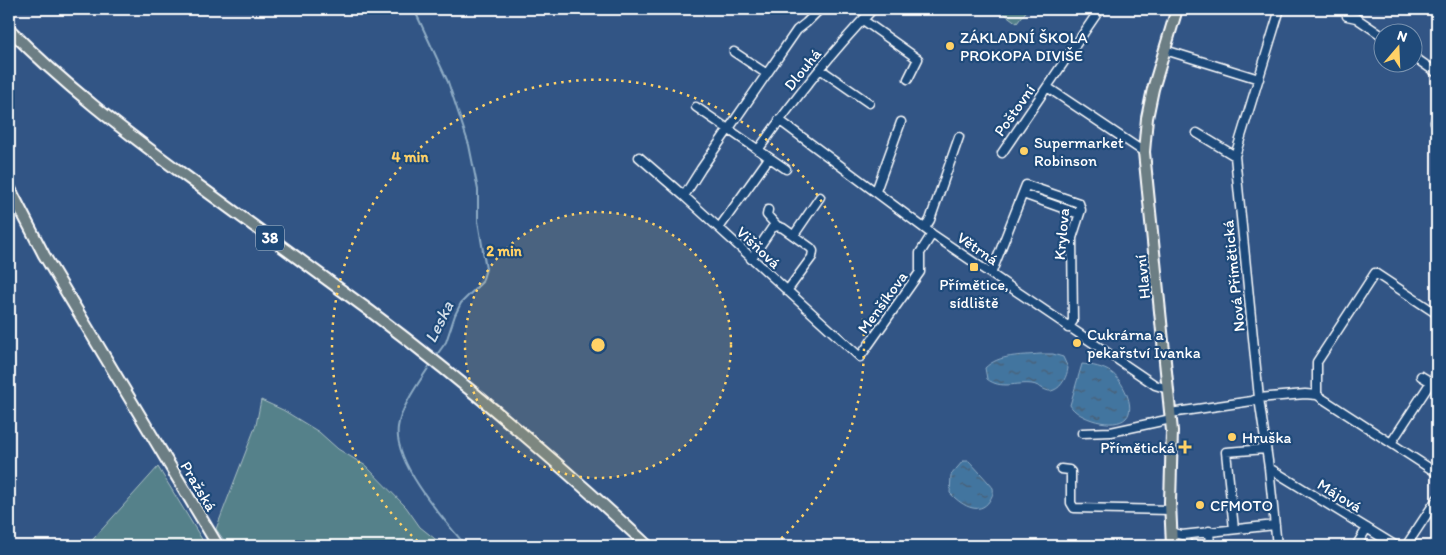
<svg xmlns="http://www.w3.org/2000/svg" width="1446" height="555" font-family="Itim,sans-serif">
<defs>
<pattern id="water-ripples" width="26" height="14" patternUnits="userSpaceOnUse" patternTransform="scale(1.25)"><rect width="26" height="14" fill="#43749f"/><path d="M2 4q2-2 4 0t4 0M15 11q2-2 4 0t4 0" fill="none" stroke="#485e71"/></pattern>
</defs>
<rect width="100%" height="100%" fill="#325585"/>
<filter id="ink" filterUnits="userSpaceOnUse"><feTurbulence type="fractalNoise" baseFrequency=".02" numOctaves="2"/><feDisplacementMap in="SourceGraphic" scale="10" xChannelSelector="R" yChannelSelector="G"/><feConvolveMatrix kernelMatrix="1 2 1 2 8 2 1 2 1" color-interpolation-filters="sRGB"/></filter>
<g filter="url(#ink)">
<!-- garden -->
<path fill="#55818a" stroke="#aac0c4" d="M998,9h30l-11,14z
M261,400l22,10 36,22 19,17 28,17 40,41 14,20 24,19h-216l-12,-17 40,-104z
M158,467l48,79h-119z"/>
<!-- water -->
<path fill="url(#water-ripples)" stroke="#8eacc5" d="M1040,354h13l10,3 5,11c-1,8 -6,19 -14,22 -7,4 -14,-5 -22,-6 -16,-2 -31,6 -45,-5l-2,-11c14,-14 36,-12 55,-14z
M1082,364c10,1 21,3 30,9 9,6 25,34 14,45 -11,12 -49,1 -56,-13z
M963,461h6c3,3 23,25 24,27 1,5 -1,8 -3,12 -11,18 -31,3 -40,-7l1,-18z"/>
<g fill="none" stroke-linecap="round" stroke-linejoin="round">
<!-- stream -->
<path stroke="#8eacc5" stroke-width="2" d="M414,9l34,73 21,63 9,45v31l8,48 -4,13 -21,21 -6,12 -9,27 -10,14
M432,362c-11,18 -31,44 -34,65 -5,36 46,93 68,119"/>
<!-- minor casing -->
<g stroke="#fff" stroke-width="11">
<path id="minor" d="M1347,16l9,2 28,19
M863,20l55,39 -10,20
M1165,50l94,29
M734,52l33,22
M1414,57l23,16
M820,69l49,34
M1047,87l97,65
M696,107l90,62
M779,120l153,114 223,151 13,4
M1435,122l2,-8
M1197,133l38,23
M758,150c35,-49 73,-97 115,-141
M1002,153l98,-144
M639,157l45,39 176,161 60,-85v-19l12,-19
M876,191l25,-69
M1023,194l56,20
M684,196l17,-27 96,-139 9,-7 14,-14
M768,210l-1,5 10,11
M719,228l50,-70
M925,228l5,-8 29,-83
M794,235l26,-38
M751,259l21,-31 5,-2 6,2 28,20 2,3 -1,6 -25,34
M991,274l35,-89 53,18 2,7 -9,28 1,83 -5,7
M1317,395v-33l58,-89 62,41
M1170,413l82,-12 7,-3 46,-4 12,1 120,78
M1082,433l29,-1 60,-13
M1391,443l40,-61 -10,-6
M1269,468l127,78
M1061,469l8,1 2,2v31l3,5 97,2
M1234,529l-8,-77 40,-3
M1209,531l1,15
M1172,533l10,2 93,-10
M1187,543l1,3
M1277,546l-8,-78 -10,-70 -24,-242 45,-147
M1356,546l11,-18
M1406,546l31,-47"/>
</g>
<!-- major casing -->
<g stroke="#fff" stroke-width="14">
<path id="major" d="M9,29c54,55 115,102 178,148 61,45 122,89 183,134 97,73 189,152 278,235
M9,187l35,68 174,291
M1172,546l-2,-44 2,-71 -28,-279 3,-34 6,-29 24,-80"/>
</g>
<!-- minor -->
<use href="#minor" stroke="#1f4a7a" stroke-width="8"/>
<!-- major -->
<use href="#major" stroke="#6c7e84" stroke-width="10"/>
</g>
</g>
<!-- distance rings -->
<circle cx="598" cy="345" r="133" fill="#ffd166" fill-opacity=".12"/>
<g fill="none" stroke="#ffd166" stroke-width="2.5" stroke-dasharray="2.5 5">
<circle cx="598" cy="345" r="133"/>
<path d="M423 546A266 266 0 1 1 773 546"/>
</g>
<!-- markers -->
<g fill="#ffd166" stroke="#1f4a7a" stroke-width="2">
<circle cx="950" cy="46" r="5"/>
<circle cx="1024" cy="151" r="5"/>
<rect x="969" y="262" width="10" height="10" rx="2.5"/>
<circle cx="1077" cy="343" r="5"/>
<circle cx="1232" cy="437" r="5"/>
<path d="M1182.5 439.5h5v5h5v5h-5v5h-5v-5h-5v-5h5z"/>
<circle cx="1200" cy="505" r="5"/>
</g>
<g text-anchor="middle" stroke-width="4.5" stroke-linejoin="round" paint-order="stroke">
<!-- shield labels -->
<rect fill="#1f4a7a" stroke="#bcc9d7" stroke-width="1" x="256" y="225.5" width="28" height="25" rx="4"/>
<g font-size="15" font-weight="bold" fill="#fff">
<text x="270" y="243">38</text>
</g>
<!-- poi labels -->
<g font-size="16" fill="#fff" stroke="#1f4a7a" text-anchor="start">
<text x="960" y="43">ZÁKLADNÍ ŠKOLA<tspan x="960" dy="18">PROKOPA DIVIŠE</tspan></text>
<text x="1034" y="148">Supermarket<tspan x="1034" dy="18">Robinson</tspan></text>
<text x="974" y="290" text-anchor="middle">Přímětice,<tspan x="974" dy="18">sídliště</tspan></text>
<text x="1087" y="340">Cukrárna a<tspan x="1087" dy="18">pekařství Ivanka</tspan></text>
<text x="1242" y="443">Hruška</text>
<text x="1175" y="453" text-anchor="end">Přímětická</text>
<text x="1210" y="511">CFMOTO</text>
</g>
<!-- street labels -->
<g font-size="16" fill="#fff" stroke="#1f4a7a">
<text transform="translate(802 69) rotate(-51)" y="6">Dlouhá</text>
<text transform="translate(1014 110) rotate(-55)" y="6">Poštovní</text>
<text transform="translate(1061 234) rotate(-85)" y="6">Krylova</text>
<text transform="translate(759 247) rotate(43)" y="6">Višňová</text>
<text transform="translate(978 248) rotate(34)" y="6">Větrná</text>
<text transform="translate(1233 276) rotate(-96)" y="6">Nová Přímětická</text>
<text transform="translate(1142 277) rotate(-96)" y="6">Hlavní</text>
<text transform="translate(882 302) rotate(-54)" y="6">Menšíkova</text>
<text transform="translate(199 486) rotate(59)" y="6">Pražská</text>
<text transform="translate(1340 495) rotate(32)" y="6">Májová</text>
</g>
<!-- water labels -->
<g font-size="18" font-style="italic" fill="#d0dce7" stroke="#1f4a7a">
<text transform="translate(439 322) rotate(-64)" y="6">Leska</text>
</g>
</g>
<circle cx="598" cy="345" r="8" fill="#ffd166" stroke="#1f4a7a" stroke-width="2.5"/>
<g font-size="15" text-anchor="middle" font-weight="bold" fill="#ffd166" stroke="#1f4a7a" stroke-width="4.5" stroke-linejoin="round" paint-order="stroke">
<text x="410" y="162">4 min</text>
<text x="504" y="256">2 min</text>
</g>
<!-- margin -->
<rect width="1446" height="555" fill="none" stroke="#1f4a7a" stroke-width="30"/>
<rect x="15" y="15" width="1416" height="525" fill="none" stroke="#fff" stroke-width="2" filter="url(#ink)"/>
<!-- north arrow -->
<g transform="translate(1398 48) rotate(19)"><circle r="24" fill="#1f4a7a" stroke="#7992af"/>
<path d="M0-4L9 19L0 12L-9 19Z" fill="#ffd166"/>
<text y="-8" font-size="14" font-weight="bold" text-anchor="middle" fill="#ffffff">N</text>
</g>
</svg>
